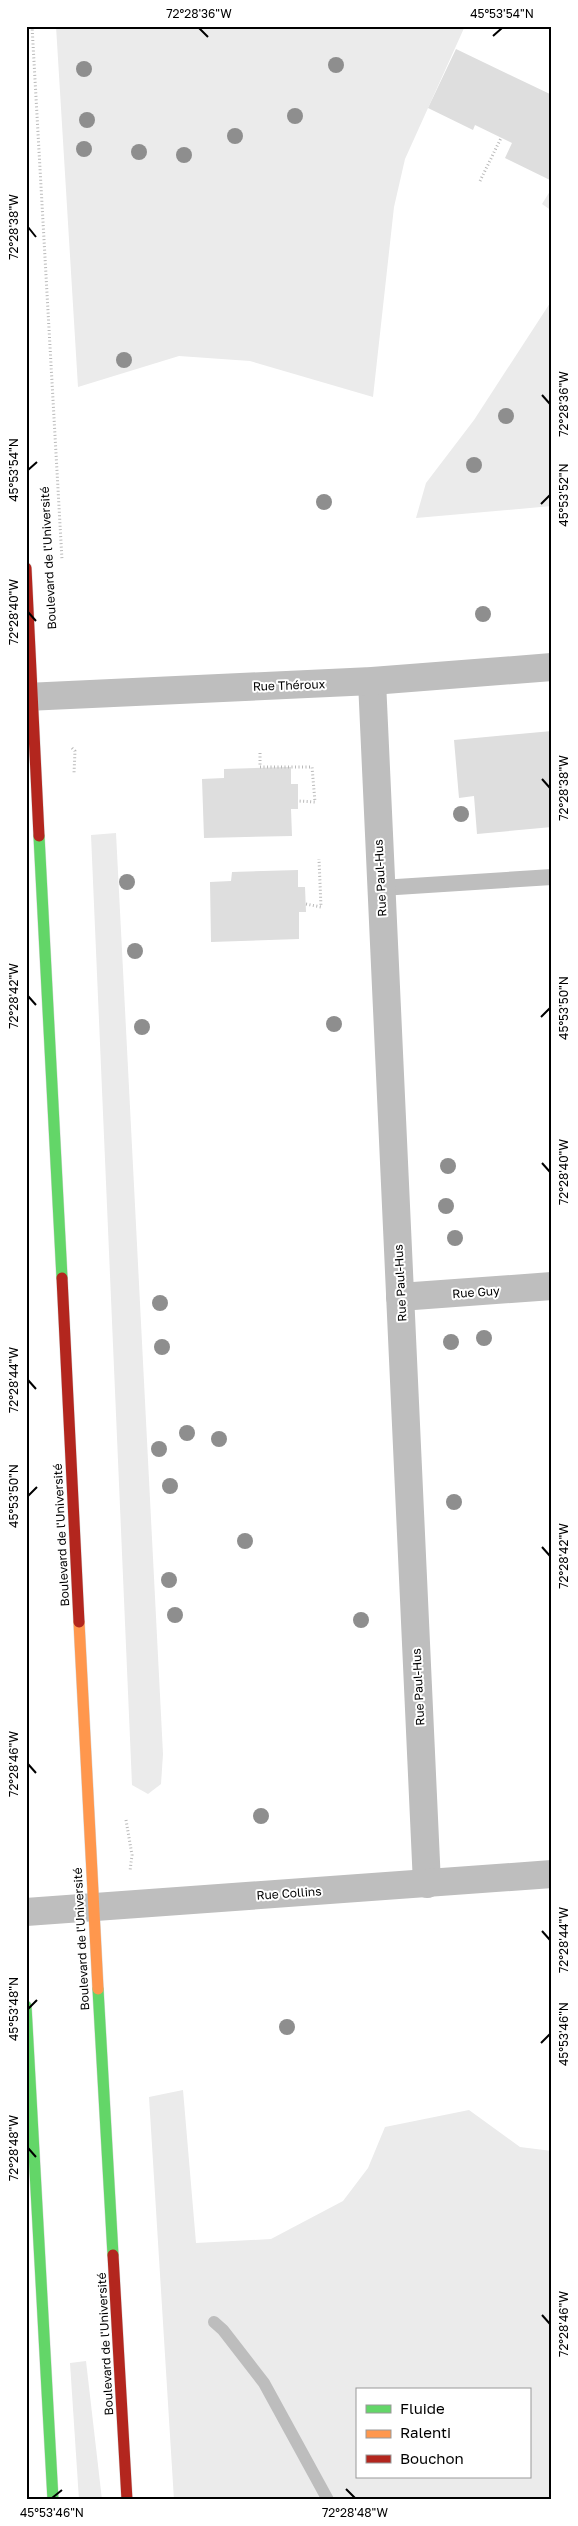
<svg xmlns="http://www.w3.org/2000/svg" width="578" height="2526" font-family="'Golos Text',sans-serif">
<rect width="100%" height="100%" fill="#fff"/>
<g fill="#ebebeb" fill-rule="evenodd">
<polygon points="56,26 465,26 405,159 394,207 373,397 250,361 179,356 78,387"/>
<polygon points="552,188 552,211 542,204"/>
<polygon points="552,300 552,506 416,518 426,483 474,420"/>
<polygon points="116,833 163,1754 161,1784 148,1794 132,1785 91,835"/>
<path d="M183,2090L196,2243L271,2239L343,2201L368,2168L385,2127L469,2110L520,2147L552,2151V2500H174L149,2097ZM357,2390H529V2477H357Z"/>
<polygon points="86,2361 102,2500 79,2500 70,2363"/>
</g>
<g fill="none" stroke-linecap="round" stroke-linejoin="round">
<polyline stroke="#bdbdbd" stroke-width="12" points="214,2322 223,2330 264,2383 328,2500"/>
</g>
<g fill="#dedede">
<polygon points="456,49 552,95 552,181 505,158 512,143 475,125 473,130 428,108"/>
<polygon points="552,731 552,827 477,834 474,796 459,798 454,740"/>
<polygon points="291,767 291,784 298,784 298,809 291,809 292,836 204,838 202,779 224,778 224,769"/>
<polygon points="298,870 298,887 305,887 306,912 299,912 299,939 211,942 210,882 231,881 232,872"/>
</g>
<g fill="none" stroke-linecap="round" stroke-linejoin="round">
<defs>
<g id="fast">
<polyline points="39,836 62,1278"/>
<polyline points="98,1989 113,2255"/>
<polyline points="26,2006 53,2500"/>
</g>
<polyline id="slow" points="79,1622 98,1989"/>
<g id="jam">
<polyline points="26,568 39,836"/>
<polyline points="62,1278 79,1622"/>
<polyline points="113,2255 127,2500"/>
</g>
</defs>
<use href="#fast" stroke="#dbdbdb" stroke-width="12"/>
<use href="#slow" stroke="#dbdbdb" stroke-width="12"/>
<use href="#jam" stroke="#dbdbdb" stroke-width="12"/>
<g stroke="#b9b9b9" stroke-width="3" stroke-dasharray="1 2.5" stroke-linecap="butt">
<polyline points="32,26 62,560"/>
<polyline points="480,181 501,138"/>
<polyline points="72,748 75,751 74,773"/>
<polyline points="260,753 260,767 312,767 315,802 298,801"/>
<polyline points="306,904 321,907 319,859"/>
<polyline points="126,1820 132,1855 130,1871"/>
</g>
<polyline stroke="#bebebe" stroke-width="16" points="381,888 552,877"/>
<g stroke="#bebebe" stroke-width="28">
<polyline points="372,681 427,1884"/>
<polyline points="26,697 372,681 552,667"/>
<polyline points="400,1297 552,1286"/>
<polyline points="26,1912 552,1874"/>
</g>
<use href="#fast" stroke="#63d668" stroke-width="11"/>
<use href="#slow" stroke="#ff974d" stroke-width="11"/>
<use href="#jam" stroke="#b3261e" stroke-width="11"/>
</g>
<g fill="#8e8e8e">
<circle cx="336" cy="65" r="8"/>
<circle cx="84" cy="69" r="8"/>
<circle cx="295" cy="116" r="8"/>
<circle cx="87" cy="120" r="8"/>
<circle cx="235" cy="136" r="8"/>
<circle cx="84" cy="149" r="8"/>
<circle cx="139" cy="152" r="8"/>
<circle cx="184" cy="155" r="8"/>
<circle cx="124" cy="360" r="8"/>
<circle cx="506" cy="416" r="8"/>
<circle cx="474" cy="465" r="8"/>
<circle cx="324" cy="502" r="8"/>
<circle cx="483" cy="614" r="8"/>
<circle cx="461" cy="814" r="8"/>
<circle cx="127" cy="882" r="8"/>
<circle cx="135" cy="951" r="8"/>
<circle cx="334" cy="1024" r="8"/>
<circle cx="142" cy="1027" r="8"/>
<circle cx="448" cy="1166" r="8"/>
<circle cx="446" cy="1206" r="8"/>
<circle cx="455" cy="1238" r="8"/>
<circle cx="160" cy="1303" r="8"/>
<circle cx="484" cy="1338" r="8"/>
<circle cx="451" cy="1342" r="8"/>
<circle cx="162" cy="1347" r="8"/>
<circle cx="187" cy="1433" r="8"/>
<circle cx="219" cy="1439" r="8"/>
<circle cx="159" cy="1449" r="8"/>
<circle cx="170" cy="1486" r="8"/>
<circle cx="454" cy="1502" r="8"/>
<circle cx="245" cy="1541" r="8"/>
<circle cx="169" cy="1580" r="8"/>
<circle cx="175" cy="1615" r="8"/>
<circle cx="361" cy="1620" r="8"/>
<circle cx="261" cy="1816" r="8"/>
<circle cx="287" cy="2027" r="8"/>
</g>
<path fill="none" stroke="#000" stroke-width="2" d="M199,28L208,37M493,36L502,28M28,227L36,237M542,395L550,404M28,470L37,462M541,504L550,495M28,612L36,621M542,779L550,788M28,996L36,1005M541,1017L550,1008M542,1163L550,1172M28,1380L36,1389M28,1496L37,1487M542,1547L550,1556M28,1764L36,1773M542,1931L550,1940M28,2009L37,2000M541,2043L550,2034M28,2148L36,2157M542,2315L550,2324M346,2489L355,2498M52,2498L62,2490"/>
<g text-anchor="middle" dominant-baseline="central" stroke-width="4" stroke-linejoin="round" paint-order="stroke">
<g font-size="12" fill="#000" stroke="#fff">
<text transform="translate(48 558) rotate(-93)">Boulevard de l'Université</text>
<text transform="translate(289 685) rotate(-2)">Rue Théroux</text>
<text transform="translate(380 878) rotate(-93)">Rue Paul-Hus</text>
<text transform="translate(400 1283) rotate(-93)">Rue Paul-Hus</text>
<text transform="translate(476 1292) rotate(-4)">Rue Guy</text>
<text transform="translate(61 1535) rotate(-93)">Boulevard de l'Université</text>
<text transform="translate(418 1687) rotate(-93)">Rue Paul-Hus</text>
<text transform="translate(289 1893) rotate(-4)">Rue Collins</text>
<text transform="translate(81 1939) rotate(-93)">Boulevard de l'Université</text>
<text transform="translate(105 2344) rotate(-93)">Boulevard de l'Université</text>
</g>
</g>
<rect width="578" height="2526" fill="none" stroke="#ffffff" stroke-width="55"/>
<rect x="356" y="2388" width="175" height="90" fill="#ffffff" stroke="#999999"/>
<rect x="366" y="2405" width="25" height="8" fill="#63d668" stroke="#999999"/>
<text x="400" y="2414" font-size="15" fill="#000000">Fluide</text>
<rect x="366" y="2430" width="25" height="8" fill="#ff974d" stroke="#999999"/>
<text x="400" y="2438" font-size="15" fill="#000000">Ralenti</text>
<rect x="366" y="2455" width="25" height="8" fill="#b3261e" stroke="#999999"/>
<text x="400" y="2464" font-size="15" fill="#000000">Bouchon</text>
<rect x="28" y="28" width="522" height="2470" fill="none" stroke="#000" stroke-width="2"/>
<g font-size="12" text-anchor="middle" fill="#000">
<text x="199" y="18">72°28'36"W</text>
<text x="502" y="18">45°53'54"N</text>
<text transform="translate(14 227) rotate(-90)" y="4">72°28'38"W</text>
<text transform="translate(564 404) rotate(-90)" y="4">72°28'36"W</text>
<text transform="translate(14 470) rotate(-90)" y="4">45°53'54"N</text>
<text transform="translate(564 495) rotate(-90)" y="4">45°53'52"N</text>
<text transform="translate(14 612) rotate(-90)" y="4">72°28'40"W</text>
<text transform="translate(564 788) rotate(-90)" y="4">72°28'38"W</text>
<text transform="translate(14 996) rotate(-90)" y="4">72°28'42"W</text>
<text transform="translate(564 1008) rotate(-90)" y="4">45°53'50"N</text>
<text transform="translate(564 1172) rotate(-90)" y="4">72°28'40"W</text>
<text transform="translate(14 1380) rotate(-90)" y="4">72°28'44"W</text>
<text transform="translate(14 1496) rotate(-90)" y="4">45°53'50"N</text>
<text transform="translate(564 1556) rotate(-90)" y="4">72°28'42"W</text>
<text transform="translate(14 1764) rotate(-90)" y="4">72°28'46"W</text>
<text transform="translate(564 1940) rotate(-90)" y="4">72°28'44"W</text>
<text transform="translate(14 2009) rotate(-90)" y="4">45°53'48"N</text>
<text transform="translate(564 2034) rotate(-90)" y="4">45°53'46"N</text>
<text transform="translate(14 2148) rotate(-90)" y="4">72°28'48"W</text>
<text transform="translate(564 2324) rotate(-90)" y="4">72°28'46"W</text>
<text x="52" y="2517">45°53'46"N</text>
<text x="355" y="2517">72°28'48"W</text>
</g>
</svg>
